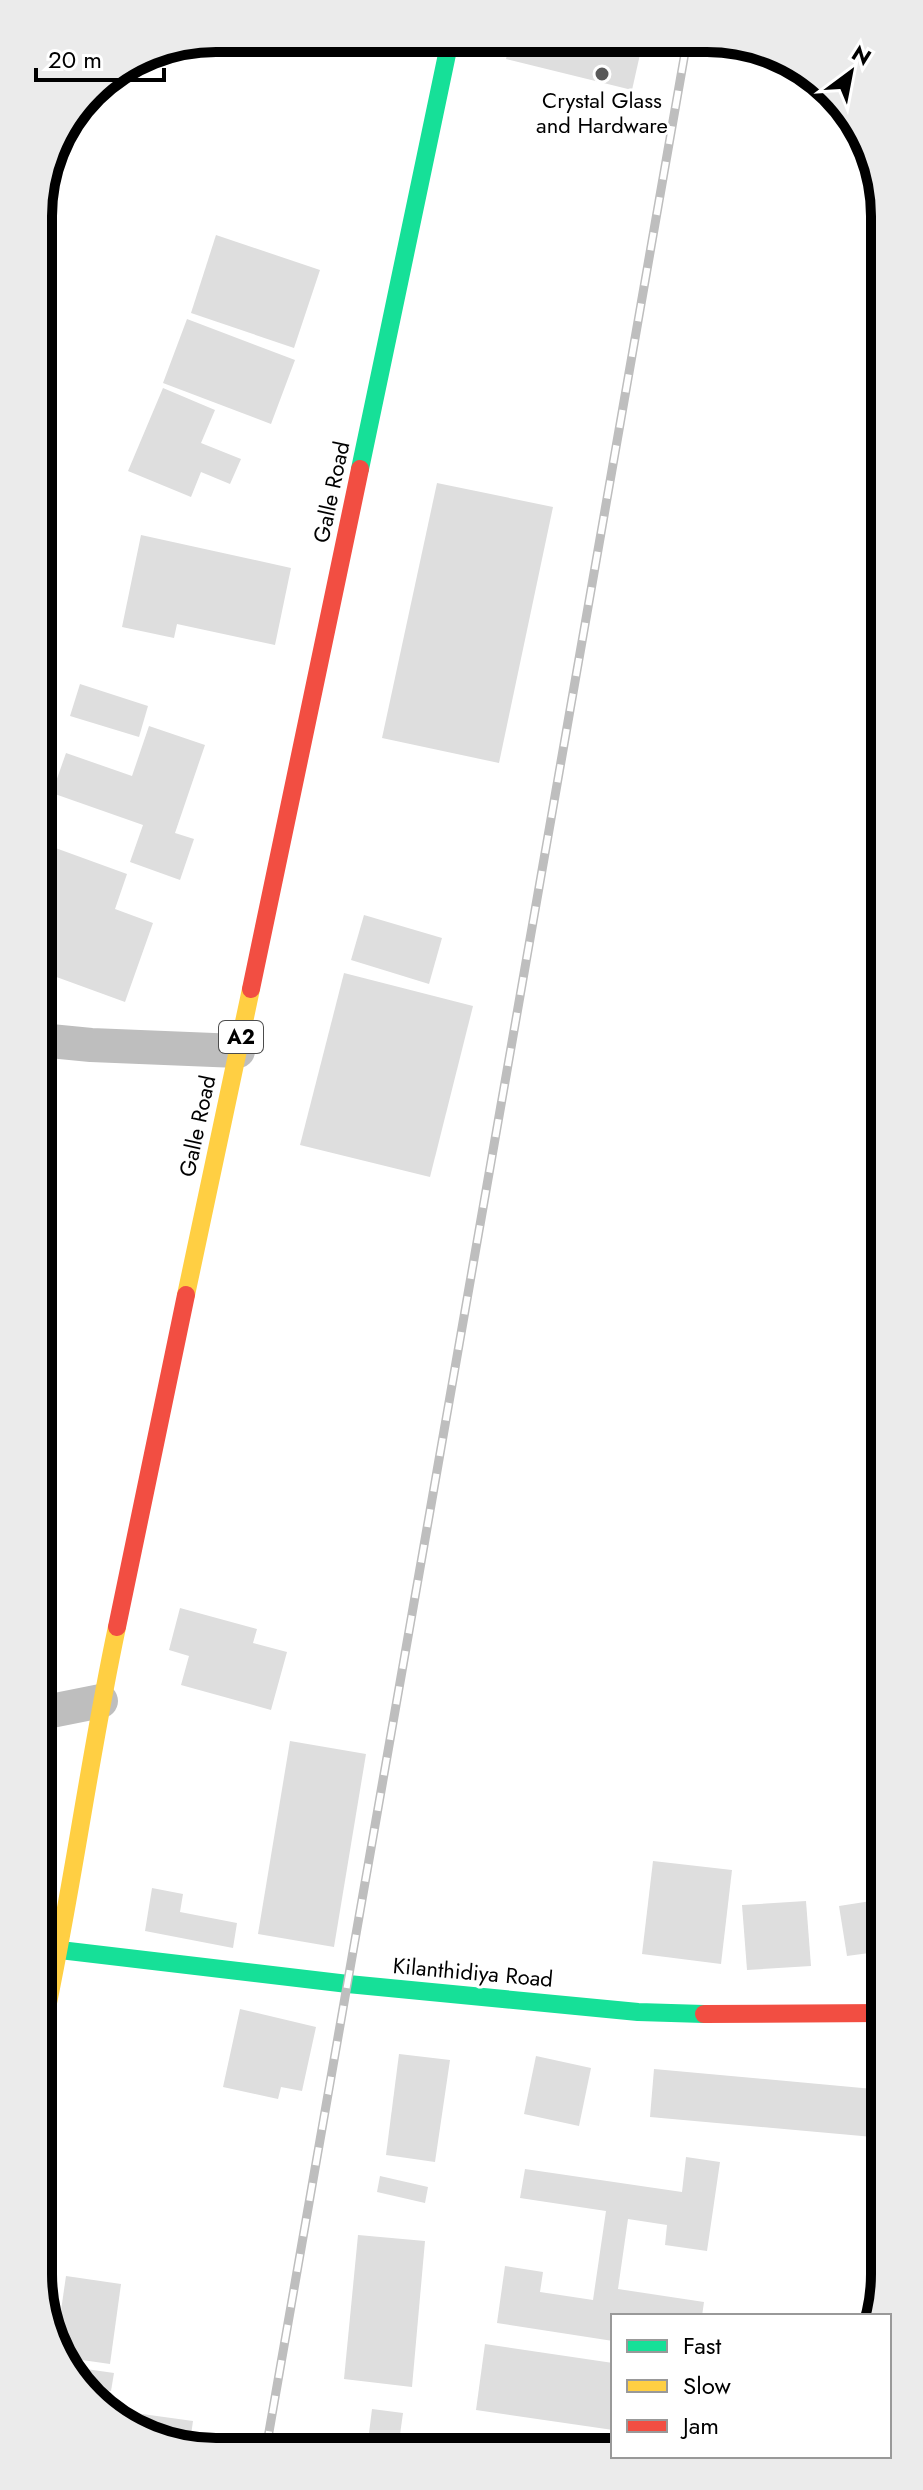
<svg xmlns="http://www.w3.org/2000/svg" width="923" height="2490" font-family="Jost,sans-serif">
<rect width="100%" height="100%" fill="#fff"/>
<g fill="#dedede">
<polygon points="511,40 643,41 632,90 506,59"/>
<polygon points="216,235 320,270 294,348 191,313"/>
<polygon points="187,319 295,360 271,424 163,383"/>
<polygon points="163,388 215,410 201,443 241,459 230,484 201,472 191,497 128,471"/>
<polygon points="437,483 553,507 499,763 382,738"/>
<polygon points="141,535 291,568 275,645 177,624 174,638 122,627"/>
<polygon points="80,684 148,706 139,737 70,716"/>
<polygon points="149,726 205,745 175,833 194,839 180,880 130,862 143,825 52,793 66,753 132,776"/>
<polygon points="39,842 127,874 115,909 153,923 125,1002 40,971"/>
<polygon points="364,915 442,938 429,984 351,960"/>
<polygon points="344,973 473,1006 430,1177 300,1145"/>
<polygon points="180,1608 257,1629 253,1643 287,1652 271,1710 181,1685 189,1656 169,1650"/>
<polygon points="290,1741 366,1754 334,1947 258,1934"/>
<polygon points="884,1799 884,1882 880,1883 869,1801"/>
<polygon points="653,1861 732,1870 721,1964 642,1954"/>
<polygon points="152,1888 183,1894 180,1912 237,1923 233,1948 145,1931"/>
<polygon points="884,1899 884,1951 847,1956 839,1906"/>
<polygon points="806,1901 811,1966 747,1970 742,1905"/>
<polygon points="240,2009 316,2027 302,2091 281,2087 278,2099 223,2087"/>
<polygon points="399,2054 450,2060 435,2162 386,2155"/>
<polygon points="536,2056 591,2068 579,2126 524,2114"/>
<polygon points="654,2069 884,2090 884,2138 650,2117"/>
<polygon points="686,2157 720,2162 707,2251 665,2245 667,2225 628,2219 618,2289 704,2302 702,2316 613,2316 613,2341 497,2323 505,2266 543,2272 540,2292 593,2300 606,2211 520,2198 525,2169 682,2192"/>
<polygon points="380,2176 428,2187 425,2203 377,2192"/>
<polygon points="358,2235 425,2241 412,2387 344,2379"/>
<polygon points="66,2276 121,2284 110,2364 68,2358 57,2338"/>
<polygon points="485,2344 613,2363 613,2430 476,2410"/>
<polygon points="72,2367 114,2373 111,2391 83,2387"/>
<polygon points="106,2409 193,2421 189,2449 182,2449"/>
<polygon points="372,2409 403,2413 398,2449 367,2449"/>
</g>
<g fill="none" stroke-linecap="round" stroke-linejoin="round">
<g stroke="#bebebe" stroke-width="34">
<polyline points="40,1040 91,1045 238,1051"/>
<polyline points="41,1713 101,1701"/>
</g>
<g stroke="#16e098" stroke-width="18">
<polyline points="360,469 450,40"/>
<polyline points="60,1950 348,1984 638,2012 704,2014"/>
</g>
<g stroke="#ffcf43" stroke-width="18">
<polyline points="186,1295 251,989"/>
<path d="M41,2036C71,1901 88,1763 117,1627"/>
</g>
<g stroke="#f24e42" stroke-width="18">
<polyline points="251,989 360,469"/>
<polyline points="117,1627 186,1295"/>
<polyline points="704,2014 884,2013"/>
</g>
<defs>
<polyline id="rail" points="266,2449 687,41"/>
</defs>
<use href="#rail" stroke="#bebebe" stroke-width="9"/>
<use href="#rail" stroke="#fff" stroke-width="6" stroke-dasharray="18" stroke-linecap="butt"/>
</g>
<circle fill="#595959" stroke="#fff" stroke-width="3" cx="602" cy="74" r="8"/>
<g text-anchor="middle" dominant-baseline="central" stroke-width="6" stroke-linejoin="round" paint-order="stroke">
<rect fill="#fff" stroke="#4c4c4c" stroke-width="2" x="219" y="1021" width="44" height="32" rx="6"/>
<g font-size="20" font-weight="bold" fill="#000">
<text x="241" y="1037">A2</text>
</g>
<g font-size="22" fill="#000" stroke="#fff">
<text x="602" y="100">Crystal Glass<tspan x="602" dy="25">and Hardware</tspan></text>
</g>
<g font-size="22" fill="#000" stroke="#fff">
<text transform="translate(331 492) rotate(-78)">Galle Road</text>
<text transform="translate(197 1126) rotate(-78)">Galle Road</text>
<text transform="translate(473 1972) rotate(5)">Kilanthidiya Road</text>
</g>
</g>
<path d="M0 0H923V2490H0ZM216 52H707A164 164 0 0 1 871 216V2274A164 164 0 0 1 707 2438H216A164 164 0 0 1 52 2274V216A164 164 0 0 1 216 52Z" fill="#ebebeb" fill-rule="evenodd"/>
<path fill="none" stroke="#000" stroke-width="10" d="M216 52H707A164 164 0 0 1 871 216V2274A164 164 0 0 1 707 2438H216A164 164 0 0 1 52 2274V216A164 164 0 0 1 216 52Z"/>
<rect x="611" y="2314" width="280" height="144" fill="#ffffff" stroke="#999999" stroke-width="2"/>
<rect x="627" y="2340" width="40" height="12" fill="#16e098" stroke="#999999" stroke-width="2"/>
<text x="683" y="2354" font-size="24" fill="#000000">Fast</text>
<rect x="627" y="2380" width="40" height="12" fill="#ffcf43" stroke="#999999" stroke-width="2"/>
<text x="683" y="2394" font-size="24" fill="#000000">Slow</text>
<rect x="627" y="2420" width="40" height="12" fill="#f24e42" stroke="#999999" stroke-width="2"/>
<text x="683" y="2434" font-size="24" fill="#000000">Jam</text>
<g transform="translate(851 72) rotate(32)" stroke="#ffffff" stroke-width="6" paint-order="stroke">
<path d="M0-6L14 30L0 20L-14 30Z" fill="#000000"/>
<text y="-12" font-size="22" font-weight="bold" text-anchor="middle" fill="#000000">N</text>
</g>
<path d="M36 68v12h128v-12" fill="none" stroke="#000000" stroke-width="4"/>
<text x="48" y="68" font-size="24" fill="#000000" stroke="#ffffff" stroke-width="6" paint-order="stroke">20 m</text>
</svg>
